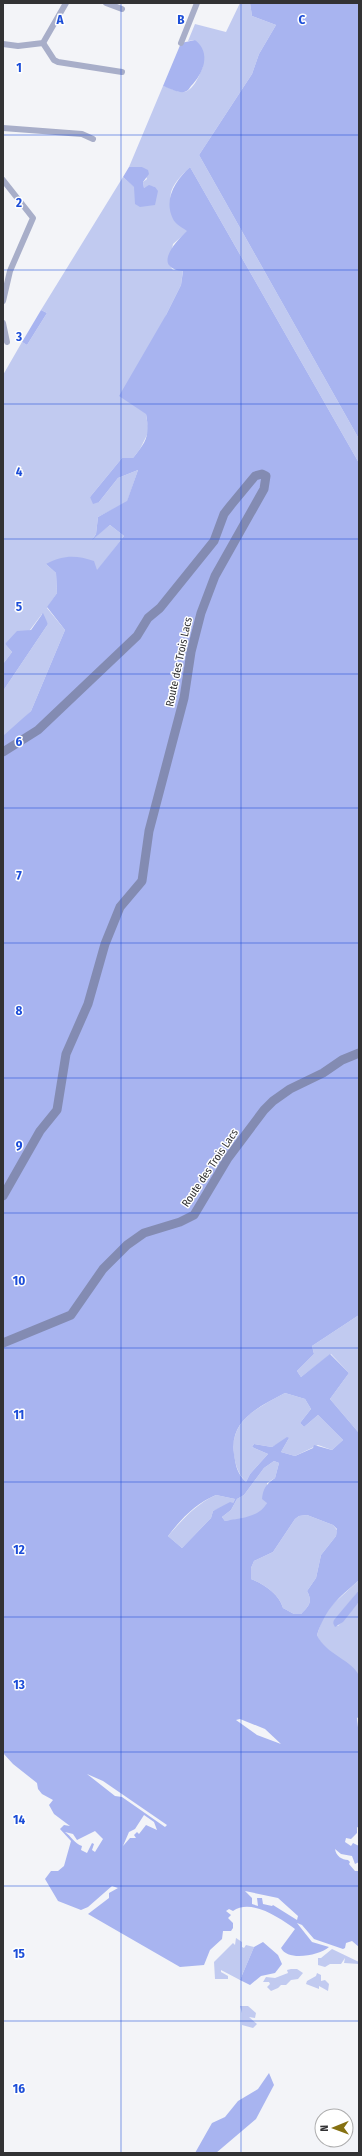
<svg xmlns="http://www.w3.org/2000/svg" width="362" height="2156" font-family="'Fira Sans Condensed',sans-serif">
<rect width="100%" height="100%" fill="#f3f4f8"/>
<g fill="#c1caf0">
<path d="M240,3H250L252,16L276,25L259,54L252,74L199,155L359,439V463L190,167C160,195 169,202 188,231L173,244L169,265L173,270H183L181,285L166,315L146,415L149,431L140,449L133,458H122L90,497L99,502L118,478L138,470L127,502L98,517L96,534L93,538L110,525L124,536L97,571L46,564L56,573L57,593L47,608L65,630L31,711L6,736H3V691L48,624L42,614L30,630L5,644L12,652L3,664V375L22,342L27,345L47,313L41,310L123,177L155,205V187L149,186L144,188L143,182L147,179L142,167H129L163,86C169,87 176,92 182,92C193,93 200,74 203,66L195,40L188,41L195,24L226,32Z"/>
<polygon points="359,1315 359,1433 330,1399 349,1373 331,1354 301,1377 297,1371 314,1354 312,1346"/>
<path d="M285,1393L305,1399L311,1409L300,1423L304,1427L318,1415L343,1440L332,1450L318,1445L295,1456L281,1452L289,1438L272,1447L254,1444L252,1447L268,1454L250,1474L246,1482C238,1473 236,1467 234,1455C229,1420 259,1407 285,1393Z"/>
<path d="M274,1461L279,1463L275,1478L267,1483C267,1489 268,1497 267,1503C264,1518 238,1519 225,1521L222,1517L231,1510L237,1499L244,1495L264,1468Z"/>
<path d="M216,1495L235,1499L233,1503L213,1511L211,1518L182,1548L168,1536C182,1520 196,1504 216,1495Z"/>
<path d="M307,1515L333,1525L337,1530L336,1536L321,1555L316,1578L307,1591C313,1602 309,1606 301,1614H294L283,1608C279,1594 265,1585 251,1579V1568L254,1561L273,1552L295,1519L299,1516Z"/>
<path d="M359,1580V1590L333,1623L338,1626L359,1602V1676C346,1658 326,1656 317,1635L323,1617L331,1606Z"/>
<polygon points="236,1938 242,1942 242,1947 244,1948 246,1945 254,1947 240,1980 221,1970 221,1972 228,1976 228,1979 215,1979 214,1962 233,1943 235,1945"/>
<polygon points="332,1949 359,1962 359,1964 344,1963 345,1958 341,1964 330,1964 325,1967 318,1965 318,1958 321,1958"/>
<polygon points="291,1969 297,1969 303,1973 298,1979 291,1980 286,1985 281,1985 278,1988 271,1991 267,1987 270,1984 269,1982 263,1982 266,1977 275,1978 288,1973 287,1970"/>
<polygon points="317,1973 321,1975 321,1981 325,1980 329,1984 328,1991 319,1986 319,1989 306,1984 307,1981 316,1976"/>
<polygon points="240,2006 248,2006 256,2013 255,2018 249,2017 257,2024 253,2028 242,2025 242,2013"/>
</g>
<g fill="#a8b4f0" fill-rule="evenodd">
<polygon points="250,3 359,3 359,439 199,155 252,74 259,54 276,25 252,16"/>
<path d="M195,40C212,53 203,74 191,86C189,89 188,91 184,92C178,93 169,88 163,86L181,43Z"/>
<polygon points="129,167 142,167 148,170 149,174 143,182 144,188 149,185 155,187 158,191 155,205 140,207 135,204 134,187 123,177"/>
<path d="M190,167L359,463V1315L312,1346L314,1354L297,1371L301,1377L330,1354L349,1373L330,1399L359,1433V1580C338,1599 327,1606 317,1635C326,1655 353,1660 359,1676C362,1685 359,1707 359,1717L357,1718L359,1737V1828L357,1827V1833L351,1839L346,1838L345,1842L351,1846L353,1843L359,1846V1862L355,1864L352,1856L341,1854L335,1849C336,1856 342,1860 348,1860L350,1862L349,1864L355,1871H359V1947L352,1941L346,1943L345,1948L343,1949L314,1939L302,1925L297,1923L312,1942L329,1947C320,1955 288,1962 281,1948L295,1929C280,1918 251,1898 233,1911L229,1909L226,1911L231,1915L228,1918L233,1923V1928L231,1931H223L222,1939L210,1950L204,1965L180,1967L88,1914L109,1898V1893L118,1888L112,1886L88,1907L81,1910L58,1901L45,1879L51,1871H58L64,1866L71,1841L60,1829L64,1825L70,1826L54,1814L49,1805L53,1800L42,1794L38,1789L37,1783L13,1764L3,1753V736L31,711L65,630L47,607L57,593L56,573L46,564C63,555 76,555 94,561L97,570L124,536L110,525L92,540L96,534L98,517L127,501L138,470L118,478L99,502L93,504L90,497L122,458H133C147,441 150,435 146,414L119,396L166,315L181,285L183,271C152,268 175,242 187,231C183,228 175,224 173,219C163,199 176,180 190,167ZM285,1393L305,1399L311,1409L300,1423L304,1427L318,1415L343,1440L332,1450L314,1445L313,1448L295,1456L281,1452L289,1438L287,1437L272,1447L254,1444L252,1447L268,1454L250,1474L246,1482C237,1473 236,1467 234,1454C229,1420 259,1407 285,1393ZM274,1461L279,1463L275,1478C266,1484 263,1489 262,1499L267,1503C259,1518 240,1518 225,1521L222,1517L231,1510L237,1499L244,1495L264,1468ZM216,1495L235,1499L233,1503L230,1502L213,1511L211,1518L182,1548L168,1536C181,1519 196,1503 216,1495ZM307,1515L333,1525L337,1529L336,1536L321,1555L316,1578L307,1591C313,1602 309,1606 301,1614H294L283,1608C279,1594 265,1585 251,1579V1568L254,1561L273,1552L295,1519L299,1516ZM240,1719L265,1729L281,1744L257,1735L236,1720ZM87,1774L103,1781L167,1825L165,1827L122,1797L115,1796ZM144,1815L154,1822L157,1830L146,1825L139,1834L137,1832L134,1835L136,1838H130L123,1846L129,1832L135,1829ZM95,1831L103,1839L95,1852L92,1850L94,1844L92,1843L87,1853L81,1850L82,1846C75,1844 71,1836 65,1832L73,1834L77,1840ZM245,1891L278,1898L298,1916L297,1920L273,1905L272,1906L263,1904L262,1898H257L258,1906L252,1904V1898Z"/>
<polygon points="41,310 47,313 27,345 22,342"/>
<polygon points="43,613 48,624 3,691 3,664 12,652 5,644 17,631 31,630"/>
<polygon points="359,1590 359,1602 343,1622 335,1627 333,1623 334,1620"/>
<polygon points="263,1942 278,1955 282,1964 275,1973 261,1976 250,1985 240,1980 254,1947"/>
<polygon points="269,2073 274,2085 256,2119 216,2153 195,2153 212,2123 225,2117 238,2101 258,2089"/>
</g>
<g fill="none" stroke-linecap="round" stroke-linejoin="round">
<g stroke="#a8aec9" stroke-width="6">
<polyline points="106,3 122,9"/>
<polyline points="43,43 54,60 58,62 122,72"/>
<polyline points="181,43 197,3"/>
<polyline points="3,44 18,46 43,43 66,3"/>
<polyline points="3,128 82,134 93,139"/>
<polyline points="3,180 33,218 10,271 3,301"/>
<polyline points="3,323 7,342"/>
</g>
<g stroke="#838bb2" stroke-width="9">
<polyline points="3,752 38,730 137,636 148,618 160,608 214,541 224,514 231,505 255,476 262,474 266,476 264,489 215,576 201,613 191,652 184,698 149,831 142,881 120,907 105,944 88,1004 66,1054 57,1110 40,1131 3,1196"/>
<polyline points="3,1343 71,1315 103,1269 127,1245 144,1233 180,1222 194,1215 228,1158 264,1110 273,1101 290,1089 323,1073 342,1060 359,1053"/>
</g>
</g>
<path fill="none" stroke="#1d4ed8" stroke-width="1" stroke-opacity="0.55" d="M121,3V2153M241,3V2153M3,135H359M3,270H359M3,404H359M3,539H359M3,674H359M3,808H359M3,943H359M3,1078H359M3,1213H359M3,1348H359M3,1482H359M3,1617H359M3,1752H359M3,1886H359M3,2021H359"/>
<g text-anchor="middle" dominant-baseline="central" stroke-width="3" stroke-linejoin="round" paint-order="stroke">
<g font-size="11" fill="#323234" stroke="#fff">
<text transform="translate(179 662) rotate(-78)">Route des Trois Lacs</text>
<text transform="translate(210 1168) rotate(-56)">Route des Trois Lacs</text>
</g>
</g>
<g font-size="13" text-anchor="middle" font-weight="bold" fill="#1d4ed8" stroke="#fff" stroke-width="3" stroke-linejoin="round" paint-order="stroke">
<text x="60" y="24">A</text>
<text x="181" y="24">B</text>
<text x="302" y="24">C</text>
<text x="19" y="72">1</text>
<text x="19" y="207">2</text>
<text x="19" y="341">3</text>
<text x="19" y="476">4</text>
<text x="19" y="611">5</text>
<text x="19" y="746">6</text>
<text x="19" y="880">7</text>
<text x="19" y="1015">8</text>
<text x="19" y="1150">9</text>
<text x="19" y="1285">10</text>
<text x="19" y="1419">11</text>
<text x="19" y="1554">12</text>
<text x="19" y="1689">13</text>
<text x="19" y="1824">14</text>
<text x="19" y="1958">15</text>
<text x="19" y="2093">16</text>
</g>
<rect width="362" height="2156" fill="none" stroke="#323234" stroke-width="8"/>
<g transform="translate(334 2128) rotate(269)"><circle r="19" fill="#ffffff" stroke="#adadae"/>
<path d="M0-3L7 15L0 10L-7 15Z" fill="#867112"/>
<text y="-6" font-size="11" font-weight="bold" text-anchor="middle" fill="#323234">N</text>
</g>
</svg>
